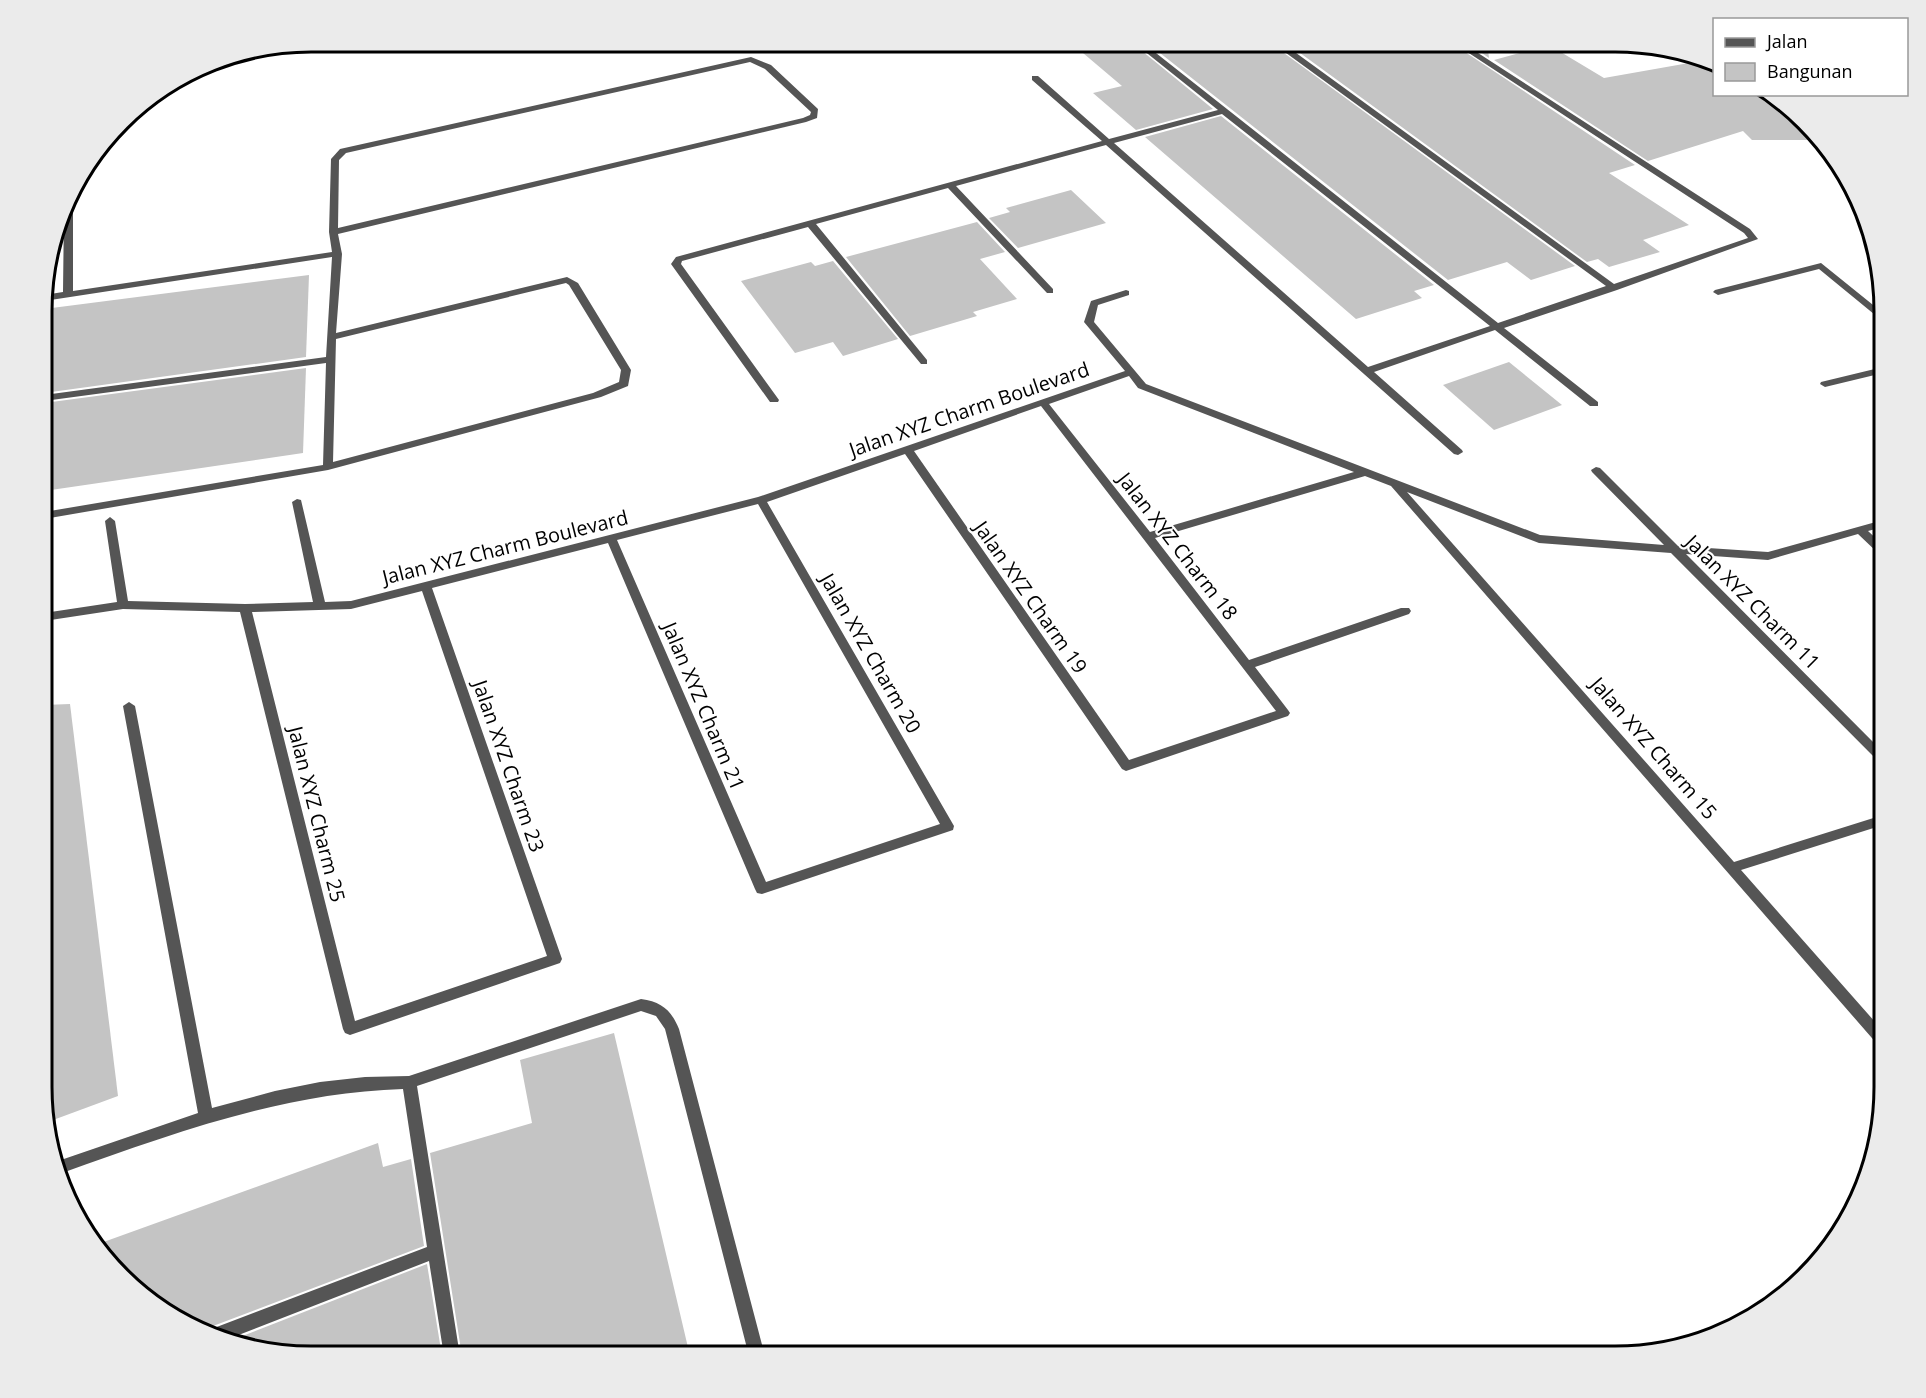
<svg xmlns="http://www.w3.org/2000/svg" width="1926" height="1398" font-family="'Open Sans',sans-serif">
<rect width="100%" height="100%" fill="#fff"/>
<g fill="#c4c4c4">
<polygon points="1070,42 1131,42 1213,109 1136,130 1093,93 1122,86"/>
<polygon points="1146,42 1269,42 1575,266 1531,280 1507,262 1448,280"/>
<polygon points="1285,42 1450,42 1635,165 1609,173 1689,225 1643,240 1660,252 1609,267 1598,259 1587,262"/>
<polygon points="1466,42 1487,42 1489,58"/>
<polygon points="1549,45 1604,78 1706,60 1714,62 1714,94 1773,94 1814,140 1752,140 1743,131 1648,161 1494,60"/>
<polygon points="1221,116 1434,285 1414,291 1422,298 1356,319 1145,137"/>
<polygon points="1071,190 1106,223 1018,248 989,218 1010,212 1006,208"/>
<polygon points="977,222 1005,252 980,259 1017,299 973,312 977,316 910,336 846,257"/>
<polygon points="833,261 898,339 843,356 833,342 795,353 741,281 811,262 815,266"/>
<polygon points="309,275 306,357 44,393 44,309"/>
<polygon points="1509,362 1562,405 1494,430 1443,385"/>
<polygon points="306,368 303,453 44,491 44,403"/>
<polygon points="70,704 118,1096 45,1123 44,705"/>
<polygon points="614,1033 690,1356 462,1356 430,1153 532,1123 520,1060"/>
<polygon points="378,1143 383,1167 411,1159 424,1246 213,1326 205,1332 147,1300 98,1244"/>
<polygon points="427,1264 442,1356 294,1355 227,1342"/>
</g>
<g fill="none" stroke-linecap="round" stroke-linejoin="round">
<g fill="#555" fill-rule="evenodd">
<path d="M1133,42H1142L1498,323L1606,286L1271,42H1281L1614,284L1748,238L1744,233L1452,42H1461L1750,229L1758,239L1617,290L1504,328L1598,402V406H1590L1495,330L1374,372L1462,450L1463,452L1458,455L1454,454L1106,145L956,186L1053,289V293H1047L948,188L816,224L927,360V364H921L808,227L682,261L681,264L779,400L778,402H770L671,264L676,257L1102,141L1032,80V76H1038L1109,139L1218,110ZM1222,114L1490,326L1368,367L1114,143Z"/>
<path d="M751,57L771,65L818,109L817,118L806,122L338,234L342,254L336,333L567,277L578,283L631,370L628,386L601,397L328,470L44,519V512L323,465L326,363L44,401V395L326,357L332,257L44,301V295L63,292L64,210L69,193L73,196V291L332,252L329,232L331,159L340,149ZM750,62L765,69L811,112L810,115L803,118L338,228L339,160L346,153ZM566,283L569,285L621,370L619,382L593,393L333,462L336,339Z"/>
<polygon points="1821,263 1883,313 1883,320 1880,319 1819,269 1718,295 1713,292 1715,290"/>
<path d="M1126,290L1129,291V295L1098,305L1094,322L1146,384L1540,535L1664,545L1592,472L1591,470L1596,467L1600,468L1678,546L1768,552L1883,520V527L1868,531L1883,545V555L1879,554L1858,534L1768,560L1686,554L1883,752V764L1879,762L1671,553L1539,543L1407,492L1734,862L1883,815V825L1741,870L1883,1031V1047L1878,1045L1391,486L1365,476L1155,538L1249,660L1401,608H1409L1411,611L1409,614L1255,667L1288,710L1290,713L1288,716L1126,771L1122,769L905,454L767,502L954,826L953,830L762,894L757,893L755,889L608,543L432,588L562,959L560,963L350,1035L345,1033L343,1029L240,612L123,609L44,621V613L117,602L105,521L110,517L115,521L128,601L245,604L313,602L292,502L297,499L301,500L325,602L351,601L758,497L1125,371L1084,322L1091,301ZM1129,376L1138,388L1354,472L1150,532L1049,404ZM1041,406L1276,711L1129,760L914,451ZM758,504L940,824L766,882L617,540ZM422,591L547,956L355,1021L252,612L351,609Z"/>
<polygon points="1883,367 1883,373 1825,387 1820,384 1821,382"/>
<path d="M129,702L135,706L212,1108L275,1091L320,1082L365,1077L409,1076L641,999C662,1002 671,1010 679,1029L765,1356H749L665,1029L656,1016L641,1011L417,1086L460,1356H444L429,1261L223,1341L207,1333L214,1328L427,1247L403,1089C282,1093 174,1133 62,1173L58,1161L198,1113L123,706Z"/>
</g>
</g>
<g text-anchor="middle" dominant-baseline="central" stroke-width="4.5" stroke-linejoin="round" paint-order="stroke">
<g font-size="20" fill="#000" stroke="#fff">
<text transform="translate(969 409) rotate(-19)">Jalan XYZ Charm Boulevard</text>
<text transform="translate(1178 546) rotate(52)">Jalan XYZ Charm 18</text>
<text transform="translate(505 547) rotate(-14)">Jalan XYZ Charm Boulevard</text>
<text transform="translate(1031 597) rotate(55)">Jalan XYZ Charm 19</text>
<text transform="translate(1753 602) rotate(45)">Jalan XYZ Charm 11</text>
<text transform="translate(871 653) rotate(60)">Jalan XYZ Charm 20</text>
<text transform="translate(704 706) rotate(67)">Jalan XYZ Charm 21</text>
<text transform="translate(1654 748) rotate(49)">Jalan XYZ Charm 15</text>
<text transform="translate(509 766) rotate(71)">Jalan XYZ Charm 23</text>
<text transform="translate(317 814) rotate(76)">Jalan XYZ Charm 25</text>
</g>
</g>
<path d="M0 0H1926V1398H0ZM311 52H1615A259 259 0 0 1 1874 311V1087A259 259 0 0 1 1615 1346H311A259 259 0 0 1 52 1087V311A259 259 0 0 1 311 52Z" fill="#ebebeb" fill-rule="evenodd"/>
<path fill="none" stroke="#000" stroke-width="3" d="M311 52H1615A259 259 0 0 1 1874 311V1087A259 259 0 0 1 1615 1346H311A259 259 0 0 1 52 1087V311A259 259 0 0 1 311 52Z"/>
<rect x="1713" y="18" width="195" height="78" fill="#ffffff" stroke="#999999" stroke-width="1.5"/>
<rect x="1725" y="38" width="30" height="9" fill="#555555" stroke="#999999" stroke-width="1.5"/>
<text x="1767" y="48" font-size="18" fill="#000000">Jalan</text>
<rect x="1725" y="63" width="30" height="18" fill="#c4c4c4" stroke="#999999" stroke-width="1.5"/>
<text x="1767" y="78" font-size="18" fill="#000000">Bangunan</text>
</svg>
